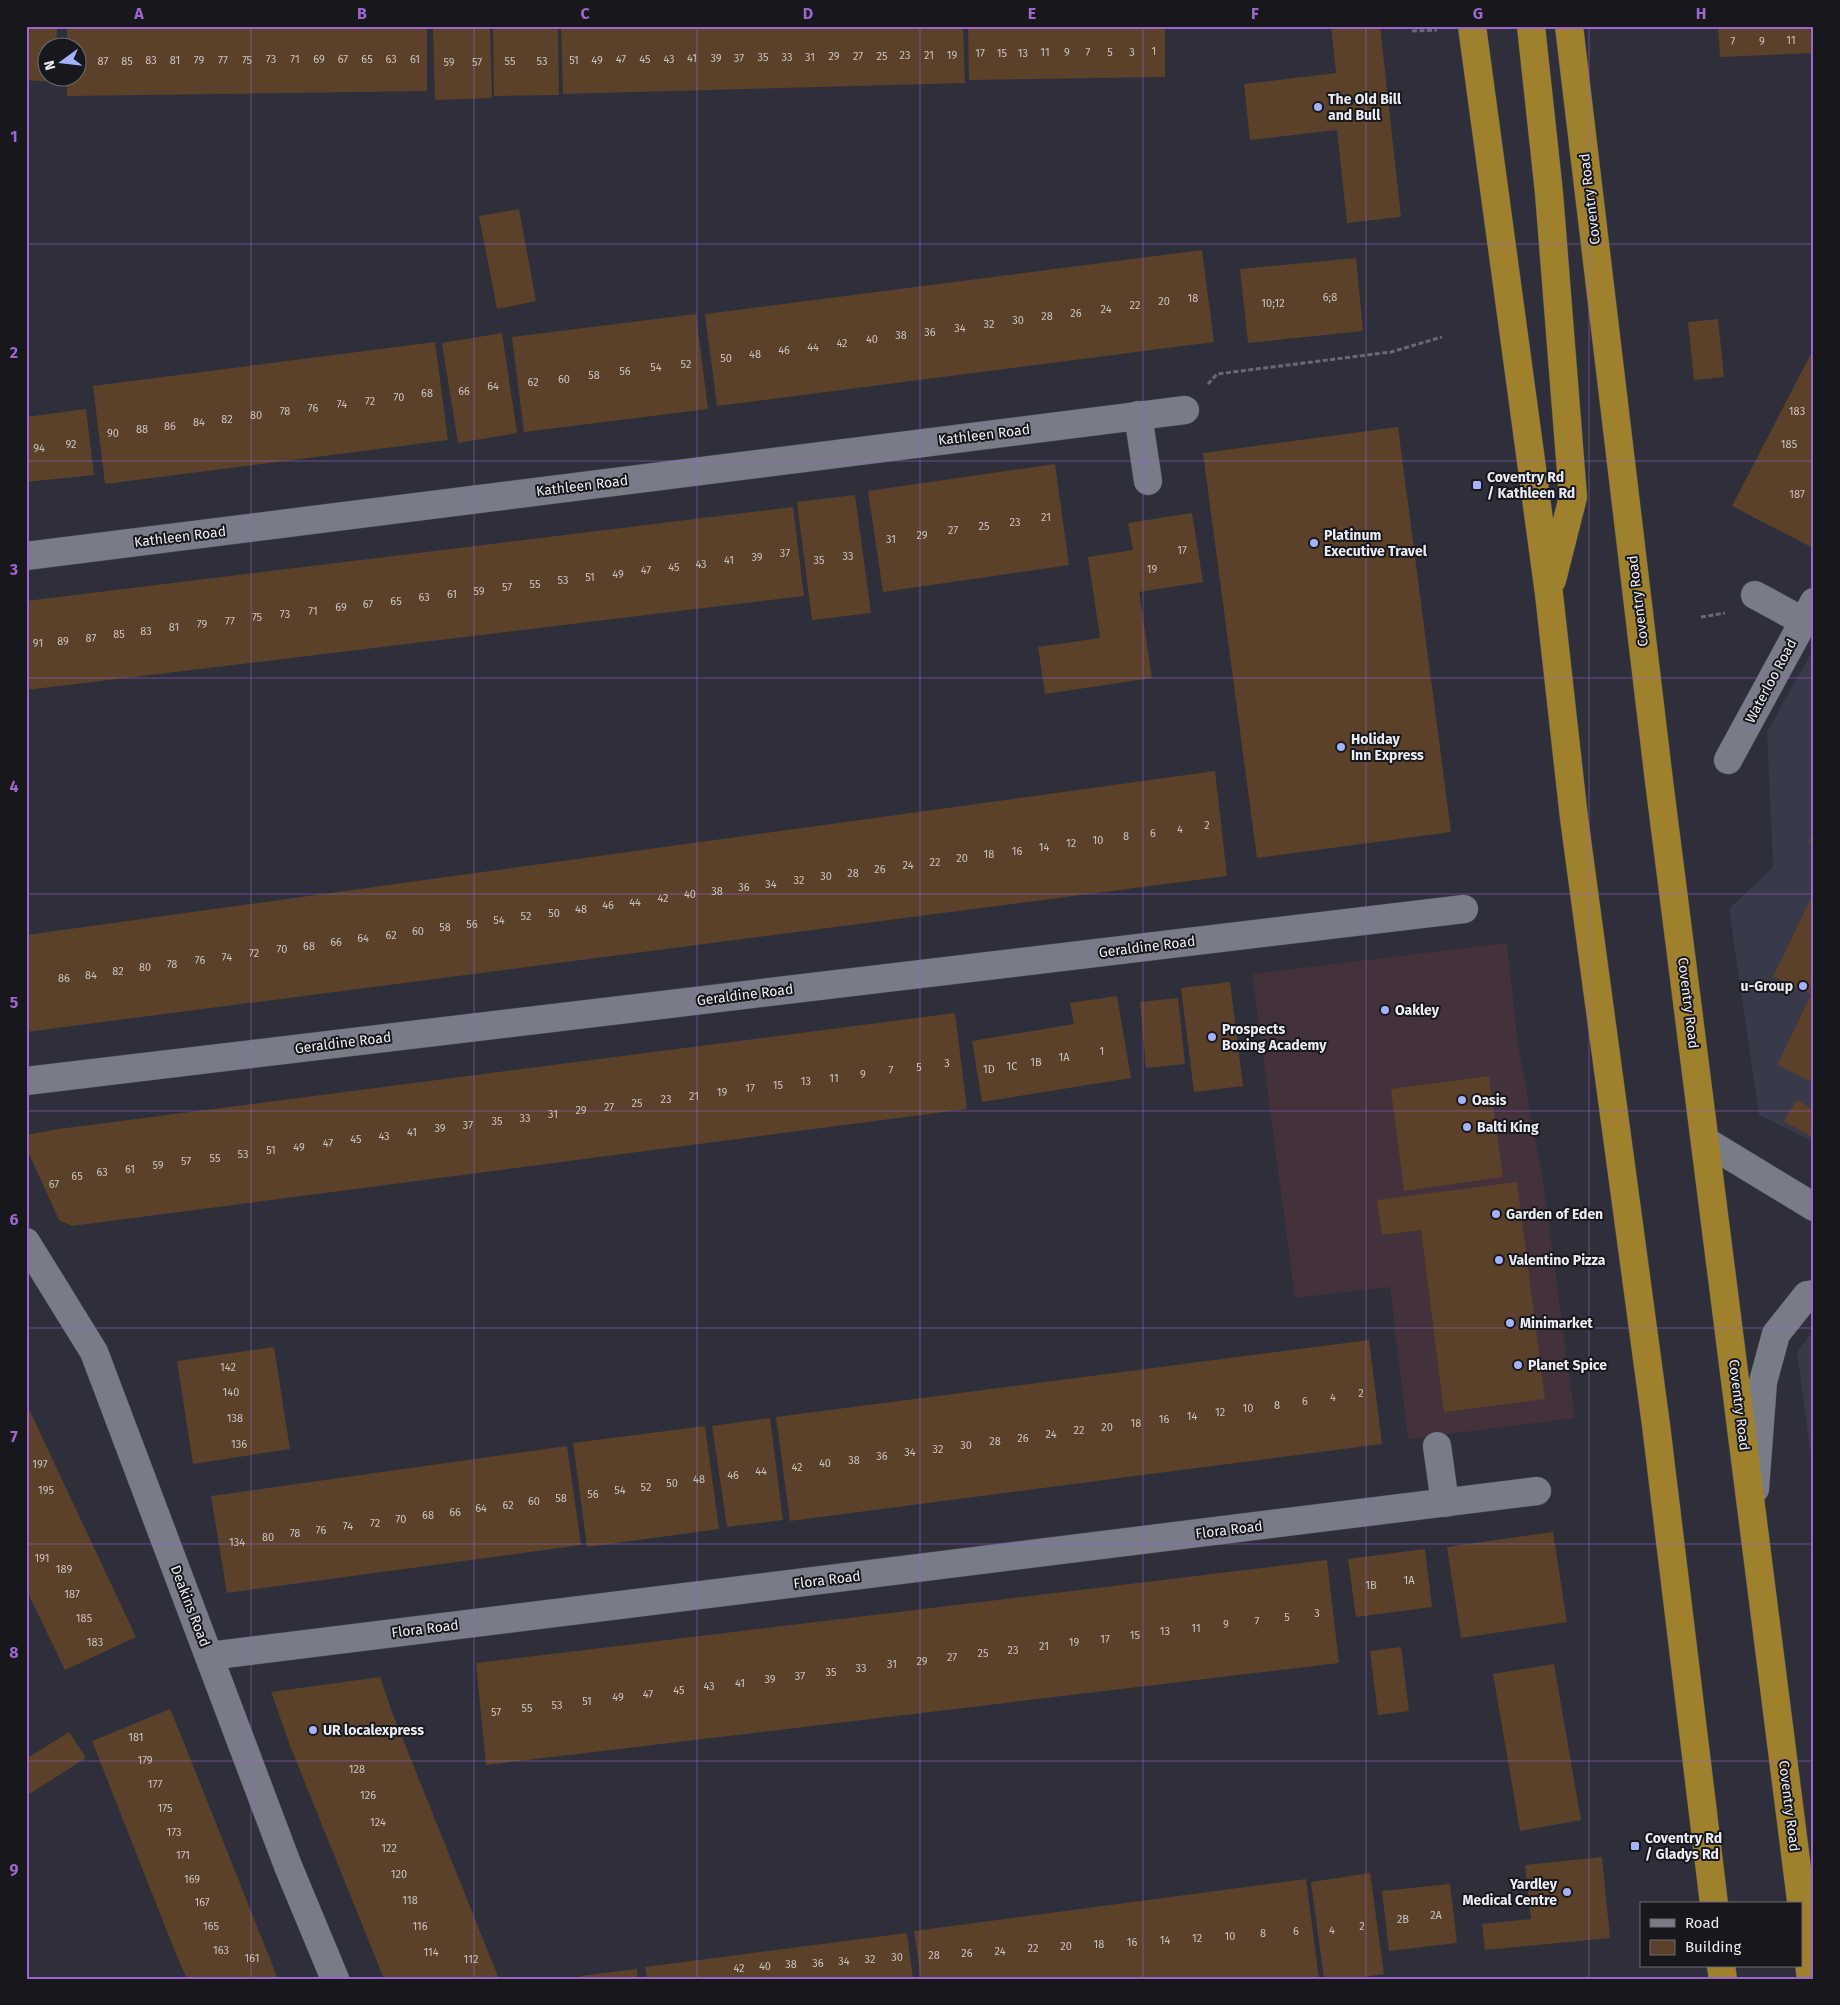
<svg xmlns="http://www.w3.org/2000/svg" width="1840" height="2005" font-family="'Fira Sans',sans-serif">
<rect width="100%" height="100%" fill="#2e2f3a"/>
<polygon fill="#43313b" points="1507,943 1518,1045 1543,1181 1575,1418 1408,1439 1390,1287 1295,1298 1252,974"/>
<g fill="#383949">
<polygon points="1814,648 1814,1142 1759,1115 1729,909 1773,867 1767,732"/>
<polygon points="1814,1329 1814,1480 1797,1352"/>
</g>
<g fill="#5b4129">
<polygon points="67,26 427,26 427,91 67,96 67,78 78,78 78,48 67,48"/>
<polygon points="433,26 490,26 492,98 435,100"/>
<polygon points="493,26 558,26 559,95 494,96"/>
<polygon points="561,26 963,26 965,83 563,94"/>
<polygon points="968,26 1165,26 1165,77 969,80"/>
<polygon points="1331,26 1380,26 1401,217 1347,223 1337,130 1250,140 1244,84 1336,73"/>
<polygon points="1718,26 1814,26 1814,53 1720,57"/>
<polygon points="26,27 57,29 56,48 48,48 48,78 54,78 53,82 26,80"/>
<polygon points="519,209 536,301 497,309 479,216"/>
<polygon points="1202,250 1214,342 717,406 705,314"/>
<polygon points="1356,258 1363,331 1248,343 1240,269"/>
<polygon points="696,314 708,409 524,432 512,337"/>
<polygon points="1718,319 1724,377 1694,380 1688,322"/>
<polygon points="502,333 517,433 458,443 442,343"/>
<polygon points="435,342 448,440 105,484 93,386"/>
<polygon points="1814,348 1814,547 1813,548 1732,506"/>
<polygon points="86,409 94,475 26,482 26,417"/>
<polygon points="1398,427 1451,832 1257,858 1203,453"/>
<polygon points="1055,464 1069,565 883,592 868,491"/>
<polygon points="855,495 871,613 812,620 797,502"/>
<polygon points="793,507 804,596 26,690 26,601"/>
<polygon points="1192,513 1203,582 1139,592 1152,678 1045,694 1038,647 1100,638 1088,557 1133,550 1128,523"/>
<polygon points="1215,771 1227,876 26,1032 26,935"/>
<polygon points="1814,830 1814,845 1808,842"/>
<polygon points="1814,892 1814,1083 1777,1065 1811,995 1773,977"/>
<polygon points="1230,982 1243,1086 1194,1092 1181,988"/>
<polygon points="1117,996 1131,1078 982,1102 972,1041 1074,1024 1070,1003"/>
<polygon points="1178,998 1185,1064 1146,1068 1140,1002"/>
<polygon points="955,1013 967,1109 72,1226 59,1220 26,1147 26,1135 59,1129"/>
<polygon points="1489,1076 1503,1177 1404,1191 1391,1089"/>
<polygon points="1797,1100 1814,1110 1814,1138 1784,1121"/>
<polygon points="1517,1182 1545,1399 1444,1412 1421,1230 1382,1235 1377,1200"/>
<polygon points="1369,1340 1382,1444 790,1521 776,1417"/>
<polygon points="274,1347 290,1449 193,1464 177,1361"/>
<polygon points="26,1403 136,1637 65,1670 26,1589"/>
<polygon points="770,1418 783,1520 727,1527 712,1426"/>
<polygon points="705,1426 719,1529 587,1547 573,1443"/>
<polygon points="567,1446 581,1545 227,1593 211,1496"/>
<polygon points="1553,1532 1567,1622 1461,1638 1447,1547"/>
<polygon points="1425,1549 1432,1607 1356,1617 1348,1559"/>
<polygon points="1327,1560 1339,1663 486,1765 476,1663"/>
<polygon points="1401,1647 1409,1711 1378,1715 1370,1651"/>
<polygon points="1554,1664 1581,1820 1520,1831 1493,1674"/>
<polygon points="380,1677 392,1712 499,1979 384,1979 291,1748 271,1692"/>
<polygon points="170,1709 180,1733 278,1979 187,1979 176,1954 92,1741"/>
<polygon points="69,1732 86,1758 26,1796 26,1759"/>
<polygon points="1602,1857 1610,1938 1485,1950 1482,1924 1531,1919 1525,1865"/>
<polygon points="1370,1873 1384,1974 1350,1979 1324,1979 1311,1882"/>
<polygon points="1306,1879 1319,1979 921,1979 914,1931"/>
<polygon points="1450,1884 1457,1943 1389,1951 1382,1891"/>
<polygon points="907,1933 913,1979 647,1979 645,1967"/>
<polygon points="637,1969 638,1979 580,1979 580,1976"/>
</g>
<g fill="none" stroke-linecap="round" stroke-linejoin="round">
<defs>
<g id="street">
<polyline points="1138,415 1148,481"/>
<polyline points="26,556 1185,410"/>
<polyline points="1755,595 1803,621"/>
<polyline points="1728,760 1814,602"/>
<polyline points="26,1081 1464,909"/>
<polyline points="1707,1142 1814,1207"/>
<polyline points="1437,1446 1445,1503"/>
<polyline points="1755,1489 1763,1382 1776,1334 1807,1295 1814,1294"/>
<polyline points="209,1656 1537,1491"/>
</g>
<polyline id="secondary" points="26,1242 94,1352 288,1866 335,1979"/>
<g id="highway">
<polyline points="1472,26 1549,594 1574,818 1656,1425 1714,1904"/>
<polyline points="1531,26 1549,193 1573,497 1552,580"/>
<polyline points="1569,26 1659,781 1811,1979"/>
<polyline points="1721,1966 1723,1979"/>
</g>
</defs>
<use href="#street" stroke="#494a53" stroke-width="29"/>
<use href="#secondary" stroke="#494a53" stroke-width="29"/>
<use href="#highway" stroke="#494a53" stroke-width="29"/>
<g stroke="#686973" stroke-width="3" stroke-dasharray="5 2.5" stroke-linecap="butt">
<polyline points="1412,31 1437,30"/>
<polyline points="1208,384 1217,374 1391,352 1442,337"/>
<polyline points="1701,617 1725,613"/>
</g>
<use href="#street" stroke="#7a7b88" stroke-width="28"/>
<use href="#secondary" stroke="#7a7b88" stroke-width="28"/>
<use href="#highway" stroke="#9f802d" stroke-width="28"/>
</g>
<path fill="none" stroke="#9d66cf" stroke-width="1" stroke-opacity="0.55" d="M251,26V1979M474,26V1979M697,26V1979M920,26V1979M1143,26V1979M1366,26V1979M1589,26V1979M26,244H1814M26,461H1814M26,678H1814M26,894H1814M26,1111H1814M26,1328H1814M26,1544H1814M26,1761H1814"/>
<g fill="#a4b1fc" stroke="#17171c" stroke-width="2">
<circle cx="1318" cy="107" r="5"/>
<rect x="1472" y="480" width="10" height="10" rx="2.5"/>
<circle cx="1314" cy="543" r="5"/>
<circle cx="1341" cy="747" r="5"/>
<circle cx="1803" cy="986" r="5"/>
<circle cx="1385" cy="1010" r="5"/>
<circle cx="1212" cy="1037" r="5"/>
<circle cx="1462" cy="1100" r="5"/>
<circle cx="1467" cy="1127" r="5"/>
<circle cx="1496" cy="1214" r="5"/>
<circle cx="1499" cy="1260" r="5"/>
<circle cx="1510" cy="1323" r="5"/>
<circle cx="1518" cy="1365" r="5"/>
<circle cx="313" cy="1730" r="5"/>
<rect x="1630" y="1841" width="10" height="10" rx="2.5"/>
<circle cx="1567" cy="1892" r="5"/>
</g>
<g text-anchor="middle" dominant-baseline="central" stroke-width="4" stroke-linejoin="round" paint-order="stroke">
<g font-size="11" fill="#c7c1c0">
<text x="1791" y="40">11</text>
<text x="1733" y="41">7</text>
<text x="1762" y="41">9</text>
<text x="1154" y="51">1</text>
<text x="1045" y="52">11</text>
<text x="1067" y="52">9</text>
<text x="1088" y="52">7</text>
<text x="1110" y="52">5</text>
<text x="1132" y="52">3</text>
<text x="980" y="53">17</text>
<text x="1002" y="53">15</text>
<text x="1023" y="53">13</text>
<text x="905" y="55">23</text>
<text x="929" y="55">21</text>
<text x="952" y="55">19</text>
<text x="834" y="56">29</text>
<text x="858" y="56">27</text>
<text x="882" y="56">25</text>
<text x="763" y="57">35</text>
<text x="787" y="57">33</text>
<text x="810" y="57">31</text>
<text x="692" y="58">41</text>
<text x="716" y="58">39</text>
<text x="739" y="58">37</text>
<text x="271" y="59">73</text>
<text x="295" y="59">71</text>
<text x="319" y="59">69</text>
<text x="343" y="59">67</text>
<text x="367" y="59">65</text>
<text x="391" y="59">63</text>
<text x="415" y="59">61</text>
<text x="621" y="59">47</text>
<text x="645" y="59">45</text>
<text x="669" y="59">43</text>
<text x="151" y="60">83</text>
<text x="175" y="60">81</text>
<text x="199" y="60">79</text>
<text x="223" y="60">77</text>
<text x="247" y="60">75</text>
<text x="574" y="60">51</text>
<text x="597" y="60">49</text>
<text x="103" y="61">87</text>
<text x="127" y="61">85</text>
<text x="510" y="61">55</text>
<text x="542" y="61">53</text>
<text x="449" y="62">59</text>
<text x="477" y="62">57</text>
<text x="1330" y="297">6;8</text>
<text x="1193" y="298">18</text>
<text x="1164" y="301">20</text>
<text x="1273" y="303">10;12</text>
<text x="1135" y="305">22</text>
<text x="1106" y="309">24</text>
<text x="1076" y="313">26</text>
<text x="1047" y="316">28</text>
<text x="1018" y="320">30</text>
<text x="989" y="324">32</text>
<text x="960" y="328">34</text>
<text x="930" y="332">36</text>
<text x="901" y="335">38</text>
<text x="872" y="339">40</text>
<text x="842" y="343">42</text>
<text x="813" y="347">44</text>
<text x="784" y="350">46</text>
<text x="755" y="354">48</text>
<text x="726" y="358">50</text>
<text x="686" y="364">52</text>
<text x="656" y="367">54</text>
<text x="625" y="371">56</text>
<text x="594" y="375">58</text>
<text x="564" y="379">60</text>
<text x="533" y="382">62</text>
<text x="493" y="386">64</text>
<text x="464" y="391">66</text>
<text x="427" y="393">68</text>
<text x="399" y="397">70</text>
<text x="370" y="401">72</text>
<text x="342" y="404">74</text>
<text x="313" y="408">76</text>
<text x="285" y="411">78</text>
<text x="1797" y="411">183</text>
<text x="256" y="415">80</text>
<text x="227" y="419">82</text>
<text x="199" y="422">84</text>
<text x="170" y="426">86</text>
<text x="142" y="429">88</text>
<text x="113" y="433">90</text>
<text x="71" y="444">92</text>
<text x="1789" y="444">185</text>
<text x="39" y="448">94</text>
<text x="1797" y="494">187</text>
<text x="1046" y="517">21</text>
<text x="1015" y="522">23</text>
<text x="984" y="526">25</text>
<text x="953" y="530">27</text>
<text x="922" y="535">29</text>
<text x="891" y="539">31</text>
<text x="1182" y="550">17</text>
<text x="785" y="553">37</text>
<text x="848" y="556">33</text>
<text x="757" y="557">39</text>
<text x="729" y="560">41</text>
<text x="819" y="560">35</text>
<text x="701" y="564">43</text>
<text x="674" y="567">45</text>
<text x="1152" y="569">19</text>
<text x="646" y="570">47</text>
<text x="618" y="574">49</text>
<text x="590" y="577">51</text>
<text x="563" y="580">53</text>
<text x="535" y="584">55</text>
<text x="507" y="587">57</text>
<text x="479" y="591">59</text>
<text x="452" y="594">61</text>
<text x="424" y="597">63</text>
<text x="396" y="601">65</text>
<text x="368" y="604">67</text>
<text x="341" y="607">69</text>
<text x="313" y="611">71</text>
<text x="285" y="614">73</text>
<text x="257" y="617">75</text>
<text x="230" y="621">77</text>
<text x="202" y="624">79</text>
<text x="174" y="627">81</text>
<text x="146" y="631">83</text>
<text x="119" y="634">85</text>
<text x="91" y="638">87</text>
<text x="63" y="641">89</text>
<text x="38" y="643">91</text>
<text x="1207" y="825">2</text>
<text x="1180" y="829">4</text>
<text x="1153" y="833">6</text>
<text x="1126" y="836">8</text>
<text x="1098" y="840">10</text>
<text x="1071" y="843">12</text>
<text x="1044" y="847">14</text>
<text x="1017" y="851">16</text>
<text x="989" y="854">18</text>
<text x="962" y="858">20</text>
<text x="935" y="862">22</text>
<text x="908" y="865">24</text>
<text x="880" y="869">26</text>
<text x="853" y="873">28</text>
<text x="826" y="876">30</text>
<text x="799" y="880">32</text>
<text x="771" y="884">34</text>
<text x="744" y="887">36</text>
<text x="717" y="891">38</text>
<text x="690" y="894">40</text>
<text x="663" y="898">42</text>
<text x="635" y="902">44</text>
<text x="608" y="905">46</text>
<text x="581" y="909">48</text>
<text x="554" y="913">50</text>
<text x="526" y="916">52</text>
<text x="499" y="920">54</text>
<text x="472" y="924">56</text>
<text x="445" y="927">58</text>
<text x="418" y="931">60</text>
<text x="391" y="935">62</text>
<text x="363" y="938">64</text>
<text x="336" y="942">66</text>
<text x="309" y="946">68</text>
<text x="282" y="949">70</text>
<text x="254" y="953">72</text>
<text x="227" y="957">74</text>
<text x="200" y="960">76</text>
<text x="172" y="964">78</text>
<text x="145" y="967">80</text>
<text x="118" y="971">82</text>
<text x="91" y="975">84</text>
<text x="64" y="978">86</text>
<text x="1102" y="1051">1</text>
<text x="1064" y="1057">1A</text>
<text x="1036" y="1062">1B</text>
<text x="947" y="1063">3</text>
<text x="1012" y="1066">1C</text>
<text x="919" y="1067">5</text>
<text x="989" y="1069">1D</text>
<text x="891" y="1070">7</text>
<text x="863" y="1074">9</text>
<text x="834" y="1078">11</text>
<text x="806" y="1081">13</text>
<text x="778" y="1085">15</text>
<text x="750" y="1088">17</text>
<text x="722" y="1092">19</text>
<text x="694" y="1096">21</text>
<text x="666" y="1099">23</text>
<text x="637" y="1103">25</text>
<text x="609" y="1107">27</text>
<text x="581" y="1110">29</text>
<text x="553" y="1114">31</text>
<text x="525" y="1118">33</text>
<text x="497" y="1121">35</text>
<text x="468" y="1125">37</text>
<text x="440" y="1128">39</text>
<text x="412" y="1132">41</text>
<text x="384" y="1136">43</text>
<text x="356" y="1139">45</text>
<text x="328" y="1143">47</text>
<text x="299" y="1147">49</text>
<text x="271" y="1150">51</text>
<text x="243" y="1154">53</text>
<text x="215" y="1158">55</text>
<text x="186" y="1161">57</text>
<text x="158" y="1165">59</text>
<text x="130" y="1169">61</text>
<text x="102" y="1172">63</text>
<text x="77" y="1176">65</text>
<text x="54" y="1184">67</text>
<text x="228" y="1367">142</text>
<text x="231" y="1392">140</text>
<text x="1361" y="1393">2</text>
<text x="1333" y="1397">4</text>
<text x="1305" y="1401">6</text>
<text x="1277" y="1405">8</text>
<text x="1248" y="1408">10</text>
<text x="1220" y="1412">12</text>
<text x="1192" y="1416">14</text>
<text x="235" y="1418">138</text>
<text x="1164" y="1419">16</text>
<text x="1136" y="1423">18</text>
<text x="1107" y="1427">20</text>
<text x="1079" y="1430">22</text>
<text x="1051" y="1434">24</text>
<text x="1023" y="1438">26</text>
<text x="995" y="1441">28</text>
<text x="239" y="1444">136</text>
<text x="966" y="1445">30</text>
<text x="938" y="1449">32</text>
<text x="910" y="1452">34</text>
<text x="882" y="1456">36</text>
<text x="854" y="1460">38</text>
<text x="825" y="1463">40</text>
<text x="40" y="1464">197</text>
<text x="797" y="1467">42</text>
<text x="761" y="1471">44</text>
<text x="733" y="1475">46</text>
<text x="699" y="1479">48</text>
<text x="672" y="1483">50</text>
<text x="646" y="1487">52</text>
<text x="46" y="1490">195</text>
<text x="620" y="1490">54</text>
<text x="593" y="1494">56</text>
<text x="561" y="1498">58</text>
<text x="534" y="1501">60</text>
<text x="508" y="1505">62</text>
<text x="481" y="1508">64</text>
<text x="455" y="1512">66</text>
<text x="428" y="1515">68</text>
<text x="401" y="1519">70</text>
<text x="375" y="1523">72</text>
<text x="348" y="1526">74</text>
<text x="321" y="1530">76</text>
<text x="295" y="1533">78</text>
<text x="268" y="1537">80</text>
<text x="237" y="1542">134</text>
<text x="42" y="1558">191</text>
<text x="64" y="1569">189</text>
<text x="1409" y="1580">1A</text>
<text x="1371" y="1585">1B</text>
<text x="72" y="1594">187</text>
<text x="1317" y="1613">3</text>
<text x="1287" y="1617">5</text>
<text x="84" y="1618">185</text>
<text x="1257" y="1621">7</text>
<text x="1226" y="1624">9</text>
<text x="1196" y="1628">11</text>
<text x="1165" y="1631">13</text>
<text x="1135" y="1635">15</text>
<text x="1105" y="1639">17</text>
<text x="95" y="1642">183</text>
<text x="1074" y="1642">19</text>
<text x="1044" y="1646">21</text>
<text x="1013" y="1650">23</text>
<text x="983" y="1653">25</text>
<text x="952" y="1657">27</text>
<text x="922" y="1661">29</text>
<text x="892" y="1664">31</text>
<text x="861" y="1668">33</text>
<text x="831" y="1672">35</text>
<text x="800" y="1676">37</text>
<text x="770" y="1679">39</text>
<text x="740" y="1683">41</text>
<text x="709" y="1686">43</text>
<text x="679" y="1690">45</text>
<text x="648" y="1694">47</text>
<text x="618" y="1697">49</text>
<text x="587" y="1701">51</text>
<text x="557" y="1705">53</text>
<text x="527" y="1708">55</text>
<text x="496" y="1712">57</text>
<text x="136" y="1737">181</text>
<text x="145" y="1760">179</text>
<text x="357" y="1769">128</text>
<text x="155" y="1784">177</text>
<text x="368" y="1795">126</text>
<text x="165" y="1808">175</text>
<text x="378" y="1822">124</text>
<text x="174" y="1832">173</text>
<text x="389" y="1848">122</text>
<text x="183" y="1855">171</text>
<text x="399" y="1874">120</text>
<text x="192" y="1879">169</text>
<text x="410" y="1900">118</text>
<text x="202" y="1902">167</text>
<text x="1436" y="1915">2A</text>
<text x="1403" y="1919">2B</text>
<text x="211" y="1926">165</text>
<text x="420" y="1926">116</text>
<text x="1362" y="1926">2</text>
<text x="1332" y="1930">4</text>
<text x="1296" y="1931">6</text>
<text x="1263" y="1933">8</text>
<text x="1230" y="1936">10</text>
<text x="1197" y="1938">12</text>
<text x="1165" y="1940">14</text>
<text x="1132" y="1942">16</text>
<text x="1099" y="1944">18</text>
<text x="1066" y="1946">20</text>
<text x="1033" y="1948">22</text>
<text x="221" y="1950">163</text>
<text x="1000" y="1951">24</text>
<text x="431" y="1952">114</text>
<text x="967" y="1953">26</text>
<text x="934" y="1955">28</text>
<text x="897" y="1957">30</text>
<text x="252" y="1958">161</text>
<text x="471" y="1959">112</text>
<text x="870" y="1959">32</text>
<text x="844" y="1961">34</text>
<text x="818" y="1963">36</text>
<text x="791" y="1964">38</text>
<text x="765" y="1966">40</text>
<text x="739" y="1968">42</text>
</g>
<g font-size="14" font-weight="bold" fill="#ebecf3" stroke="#17171c" text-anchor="start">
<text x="1328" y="99">The Old Bill<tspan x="1328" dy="16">and Bull</tspan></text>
<text x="1487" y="477">Coventry Rd<tspan x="1487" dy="16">/ Kathleen Rd</tspan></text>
<text x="1324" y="535">Platinum<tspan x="1324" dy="16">Executive Travel</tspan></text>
<text x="1351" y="739">Holiday<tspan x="1351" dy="16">Inn Express</tspan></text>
<text x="1793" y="986" text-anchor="end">u-Group</text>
<text x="1395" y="1010">Oakley</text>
<text x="1222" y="1029">Prospects<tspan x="1222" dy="16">Boxing Academy</tspan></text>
<text x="1472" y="1100">Oasis</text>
<text x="1477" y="1127">Balti King</text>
<text x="1506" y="1214">Garden of Eden</text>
<text x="1509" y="1260">Valentino Pizza</text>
<text x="1520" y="1323">Minimarket</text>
<text x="1528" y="1365">Planet Spice</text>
<text x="323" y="1730">UR localexpress</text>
<text x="1645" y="1838">Coventry Rd<tspan x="1645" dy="16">/ Gladys Rd</tspan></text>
<text x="1557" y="1884" text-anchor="end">Yardley<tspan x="1557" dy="16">Medical Centre</tspan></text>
</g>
<g font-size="14" fill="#ebecf3" stroke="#17171c">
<text transform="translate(1590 199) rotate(-97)">Coventry Road</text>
<text transform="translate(984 435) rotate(-7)">Kathleen Road</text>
<text transform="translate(582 486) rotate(-7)">Kathleen Road</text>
<text transform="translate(180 537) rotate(-7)">Kathleen Road</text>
<text transform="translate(1638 601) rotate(-97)">Coventry Road</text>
<text transform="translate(1771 681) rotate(-62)">Waterloo Road</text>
<text transform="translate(1147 947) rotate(-7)">Geraldine Road</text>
<text transform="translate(745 995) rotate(-7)">Geraldine Road</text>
<text transform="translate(1688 1003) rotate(83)">Coventry Road</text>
<text transform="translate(343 1043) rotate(-7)">Geraldine Road</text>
<text transform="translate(1739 1405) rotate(83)">Coventry Road</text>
<text transform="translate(1229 1530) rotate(-7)">Flora Road</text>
<text transform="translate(827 1580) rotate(-7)">Flora Road</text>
<text transform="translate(190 1606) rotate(69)">Deakins Road</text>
<text transform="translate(425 1629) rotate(-7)">Flora Road</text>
<text transform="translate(1789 1806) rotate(83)">Coventry Road</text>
</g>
</g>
<rect width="1840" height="2005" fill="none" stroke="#17171c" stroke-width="55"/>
<rect x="1640" y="1902" width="162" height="65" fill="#17171c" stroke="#6c6c72"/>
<rect x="1650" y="1919" width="25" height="8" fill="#7a7b88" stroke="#6c6c72"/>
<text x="1685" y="1928" font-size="15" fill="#ebecf3">Road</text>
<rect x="1650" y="1940" width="25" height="15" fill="#5b4129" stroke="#6c6c72"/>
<text x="1685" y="1952" font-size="15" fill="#ebecf3">Building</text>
<g transform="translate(62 62) rotate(255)"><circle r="24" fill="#17171c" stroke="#6c6c72"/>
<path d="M0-4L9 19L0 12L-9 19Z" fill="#a4b1fc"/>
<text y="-8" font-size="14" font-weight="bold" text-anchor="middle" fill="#ebecf3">N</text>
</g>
<rect x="28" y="28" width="1784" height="1950" fill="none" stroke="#9d66cf" stroke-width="2"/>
<g font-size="16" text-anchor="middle" font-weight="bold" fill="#9d66cf">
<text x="139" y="19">A</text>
<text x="362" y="19">B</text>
<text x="585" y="19">C</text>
<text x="808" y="19">D</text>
<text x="1032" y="19">E</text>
<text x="1255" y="19">F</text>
<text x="1478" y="19">G</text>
<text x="1701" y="19">H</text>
<text x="14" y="142">1</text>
<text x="14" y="358">2</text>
<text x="14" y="575">3</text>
<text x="14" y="792">4</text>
<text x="14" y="1008">5</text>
<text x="14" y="1225">6</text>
<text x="14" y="1442">7</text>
<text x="14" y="1658">8</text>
<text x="14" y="1875">9</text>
</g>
</svg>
